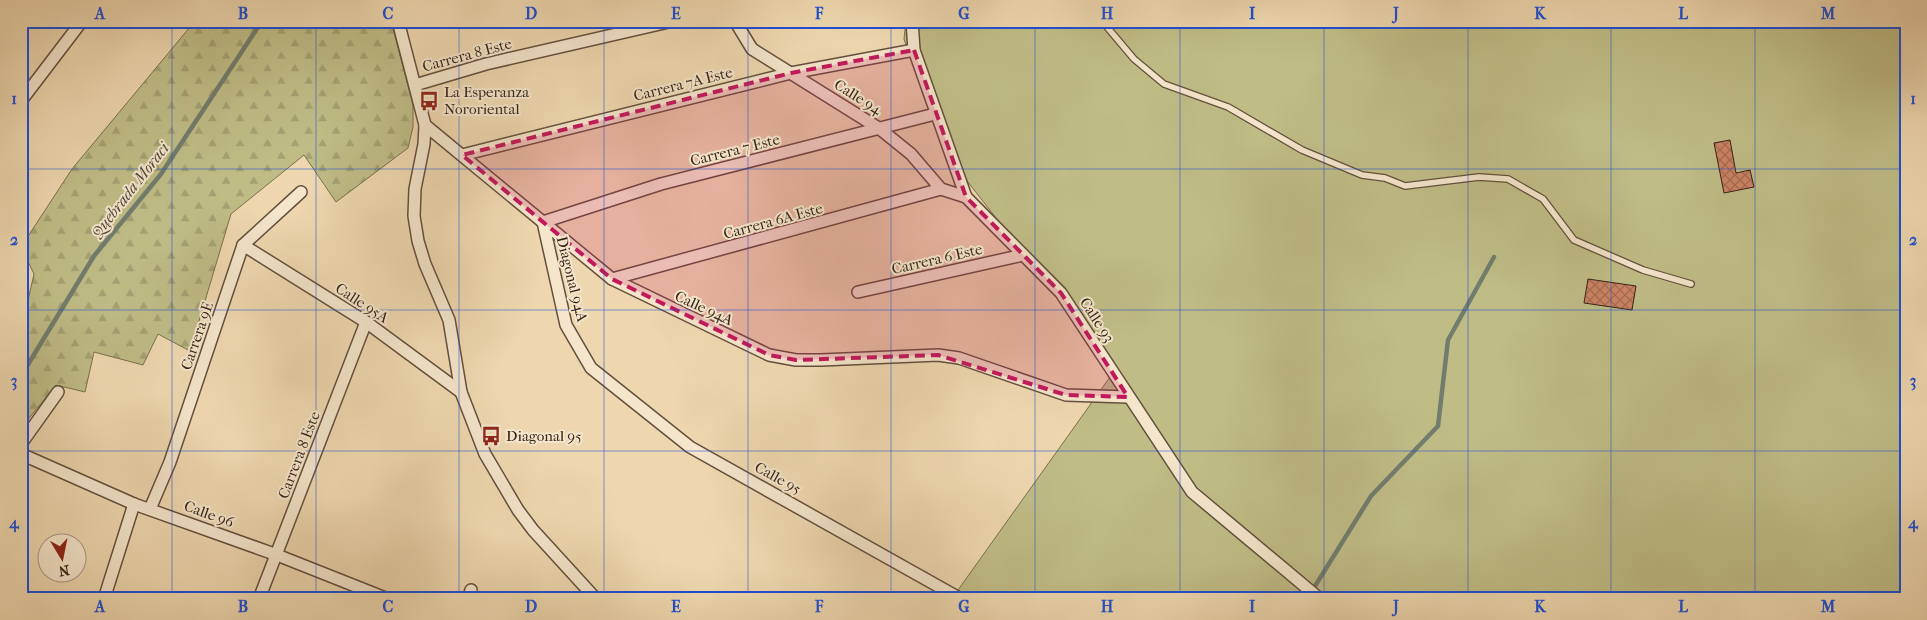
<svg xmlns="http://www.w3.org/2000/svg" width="1927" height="620" font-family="'IM FELL French Canon',serif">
<defs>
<pattern id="forest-firs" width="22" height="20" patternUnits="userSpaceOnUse" patternTransform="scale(1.25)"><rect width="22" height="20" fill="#bfbc86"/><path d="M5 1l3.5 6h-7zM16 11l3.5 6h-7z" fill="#a5a173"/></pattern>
<pattern id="building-cross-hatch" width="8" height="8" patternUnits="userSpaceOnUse" patternTransform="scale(1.25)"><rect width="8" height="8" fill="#cc8363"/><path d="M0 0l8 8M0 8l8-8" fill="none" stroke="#a66b51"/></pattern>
</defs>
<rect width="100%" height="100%" fill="#eed7af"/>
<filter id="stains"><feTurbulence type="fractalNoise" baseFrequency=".004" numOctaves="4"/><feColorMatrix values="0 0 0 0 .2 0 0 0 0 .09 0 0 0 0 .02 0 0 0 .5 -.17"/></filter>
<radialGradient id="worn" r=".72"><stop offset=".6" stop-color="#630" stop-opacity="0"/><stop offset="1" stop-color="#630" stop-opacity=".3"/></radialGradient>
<polygon fill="url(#forest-firs)" stroke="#7a6f4e" points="195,21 391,21 413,105 413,127 408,148 336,202 304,155 231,214 190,351 158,334 143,365 94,352 85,392 56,385 21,428 21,319 26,309 34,274 21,247 72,169"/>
<polygon fill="#bfbc86" stroke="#7a6f4e" points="906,21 1906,21 1906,599 972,599 958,590 1115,370 964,177 925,98 904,39"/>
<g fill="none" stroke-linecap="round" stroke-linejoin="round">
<g stroke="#727d6d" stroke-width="4.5">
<polyline points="21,376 94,256 161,174 262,21"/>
<polyline points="1307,599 1371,496 1438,426 1448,340 1494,257"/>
</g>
</g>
<g fill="url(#building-cross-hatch)" stroke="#362217">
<polygon points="1730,140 1736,173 1750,170 1754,187 1724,193 1714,143"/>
<polygon points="1588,279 1636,286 1632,310 1584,303"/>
</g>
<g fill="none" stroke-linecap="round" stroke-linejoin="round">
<defs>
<polyline id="lane" points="1102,21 1134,59 1164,84 1228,107 1302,150 1362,175 1385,178 1405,186 1479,177 1508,179 1543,199 1574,240 1643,270 1691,284"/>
<g id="street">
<polyline points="398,21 425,125 424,144 415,189 414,216 418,241 425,264 449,320 461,392 485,454 518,510 533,530 596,599"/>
<polyline points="735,21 752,49 880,129 911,154 941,189 966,197"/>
<polyline points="912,21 914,50 966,197 1061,293 1192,492 1320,599"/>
<polyline points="415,85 486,64 673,21"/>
<polyline points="21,101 82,21"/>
<polyline points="935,114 661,184 543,222 566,325 591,368 690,447 961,599"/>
<polyline points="425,125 612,279 769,355 796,360 821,360 938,355 959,358 1066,395 1128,397"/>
<polyline points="462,155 791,73 914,50"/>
<polyline points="243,245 366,322 461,392"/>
<polyline points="612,279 941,189"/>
<polyline points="858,292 1023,255"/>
<polyline points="21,444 58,392"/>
<polyline points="21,454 134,504 277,555 388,599"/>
<polyline points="150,509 170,462 243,245 301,192"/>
<polyline points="104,599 134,504"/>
<polyline points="259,599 366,322"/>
<polyline points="468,599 471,590"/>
<polyline points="678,599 679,599"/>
</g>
</defs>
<use href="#lane" stroke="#644f3d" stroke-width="8"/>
<use href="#street" stroke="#644f3d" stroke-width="14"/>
<use href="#lane" stroke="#f4e5cb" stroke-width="5.5"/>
<use href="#street" stroke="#f4e5cb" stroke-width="11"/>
</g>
<path fill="#c2185b" fill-opacity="0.2" stroke="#c2185b" stroke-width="4" stroke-dasharray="10 6" stroke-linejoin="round" d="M914,50L966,197L1061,293L1128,397L1066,395L938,355L796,360L769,355L612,279L462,155L791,73Z"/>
<path fill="none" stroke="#1d4ed8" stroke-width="1" stroke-opacity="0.55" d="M172,21V599M316,21V599M459,21V599M604,21V599M748,21V599M891,21V599M1035,21V599M1180,21V599M1324,21V599M1468,21V599M1611,21V599M1755,21V599M21,169H1906M21,310H1906M21,451H1906"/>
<defs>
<symbol id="bus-bare" viewBox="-9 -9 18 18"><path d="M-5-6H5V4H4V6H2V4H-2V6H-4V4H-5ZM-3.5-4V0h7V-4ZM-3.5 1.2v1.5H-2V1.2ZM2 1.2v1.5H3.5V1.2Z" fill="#8f2418" stroke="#f4e5cb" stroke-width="2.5" paint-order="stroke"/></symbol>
</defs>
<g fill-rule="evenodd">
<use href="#bus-bare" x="415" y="87" width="28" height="28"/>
<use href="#bus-bare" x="477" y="422" width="28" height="28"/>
</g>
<g text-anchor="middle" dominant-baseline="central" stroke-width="4" stroke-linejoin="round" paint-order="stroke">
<g font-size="15" fill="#362217" stroke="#f4e5cb">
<text transform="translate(467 55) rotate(-15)">Carrera 8 Este</text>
<text transform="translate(683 84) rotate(-14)">Carrera 7A Este</text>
<text transform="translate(858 97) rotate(32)">Calle 94</text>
<text transform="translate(735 150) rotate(-14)">Carrera 7 Este</text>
<text transform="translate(773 221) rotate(-15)">Carrera 6A Este</text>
<text transform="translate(937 259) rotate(-13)">Carrera 6 Este</text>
<text transform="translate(572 279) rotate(76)">Diagonal 94A</text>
<text transform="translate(362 303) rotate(33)">Calle 95A</text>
<text transform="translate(704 308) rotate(25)">Calle 94A</text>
<text transform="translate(1097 320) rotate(57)">Calle 93</text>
<text transform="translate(197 336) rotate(-71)">Carrera 9E</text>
<text transform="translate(299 455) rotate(-69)">Carrera 8 Este</text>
<text transform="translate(778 478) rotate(29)">Calle 95</text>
<text transform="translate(209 514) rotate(20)">Calle 96</text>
</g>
<g font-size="15" fill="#362217" stroke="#f4e5cb" text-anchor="start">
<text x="444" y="92">La Esperanza<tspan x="444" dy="17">Nororiental</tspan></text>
<text x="506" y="436">Diagonal 95</text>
</g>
<g font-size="16" font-style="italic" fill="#4f483b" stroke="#f4e5cb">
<text transform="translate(130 190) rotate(-52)">Quebrada Moraci</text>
</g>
</g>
<rect width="1927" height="620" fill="none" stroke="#eed7af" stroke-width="55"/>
<g transform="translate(62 558) rotate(170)"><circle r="24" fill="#f4e5cb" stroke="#a89783"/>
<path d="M0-4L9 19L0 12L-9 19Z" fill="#8f2418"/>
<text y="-8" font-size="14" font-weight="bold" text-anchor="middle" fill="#362217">N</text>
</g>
<rect x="28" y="28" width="1872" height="564" fill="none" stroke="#1d4ed8" stroke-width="2"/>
<g font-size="16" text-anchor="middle" font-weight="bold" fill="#1d4ed8">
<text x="100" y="19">A</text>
<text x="243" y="19">B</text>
<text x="388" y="19">C</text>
<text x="531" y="19">D</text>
<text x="676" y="19">E</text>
<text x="819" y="19">F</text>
<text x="964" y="19">G</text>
<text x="1107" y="19">H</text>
<text x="1252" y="19">I</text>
<text x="1396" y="19">J</text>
<text x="1540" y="19">K</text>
<text x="1683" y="19">L</text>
<text x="1828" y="19">M</text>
<text x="14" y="104">1</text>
<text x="1913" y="104">1</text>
<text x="14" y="245">2</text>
<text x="1913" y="245">2</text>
<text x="14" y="386">3</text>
<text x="1913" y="386">3</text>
<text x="14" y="528">4</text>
<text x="1913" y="528">4</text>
<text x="100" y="612">A</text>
<text x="243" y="612">B</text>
<text x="388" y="612">C</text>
<text x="531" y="612">D</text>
<text x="676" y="612">E</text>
<text x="819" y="612">F</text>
<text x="964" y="612">G</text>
<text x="1107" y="612">H</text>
<text x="1252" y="612">I</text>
<text x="1396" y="612">J</text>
<text x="1540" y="612">K</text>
<text x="1683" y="612">L</text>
<text x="1828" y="612">M</text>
</g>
<rect width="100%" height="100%" filter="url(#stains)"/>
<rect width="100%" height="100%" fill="url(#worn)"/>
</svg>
